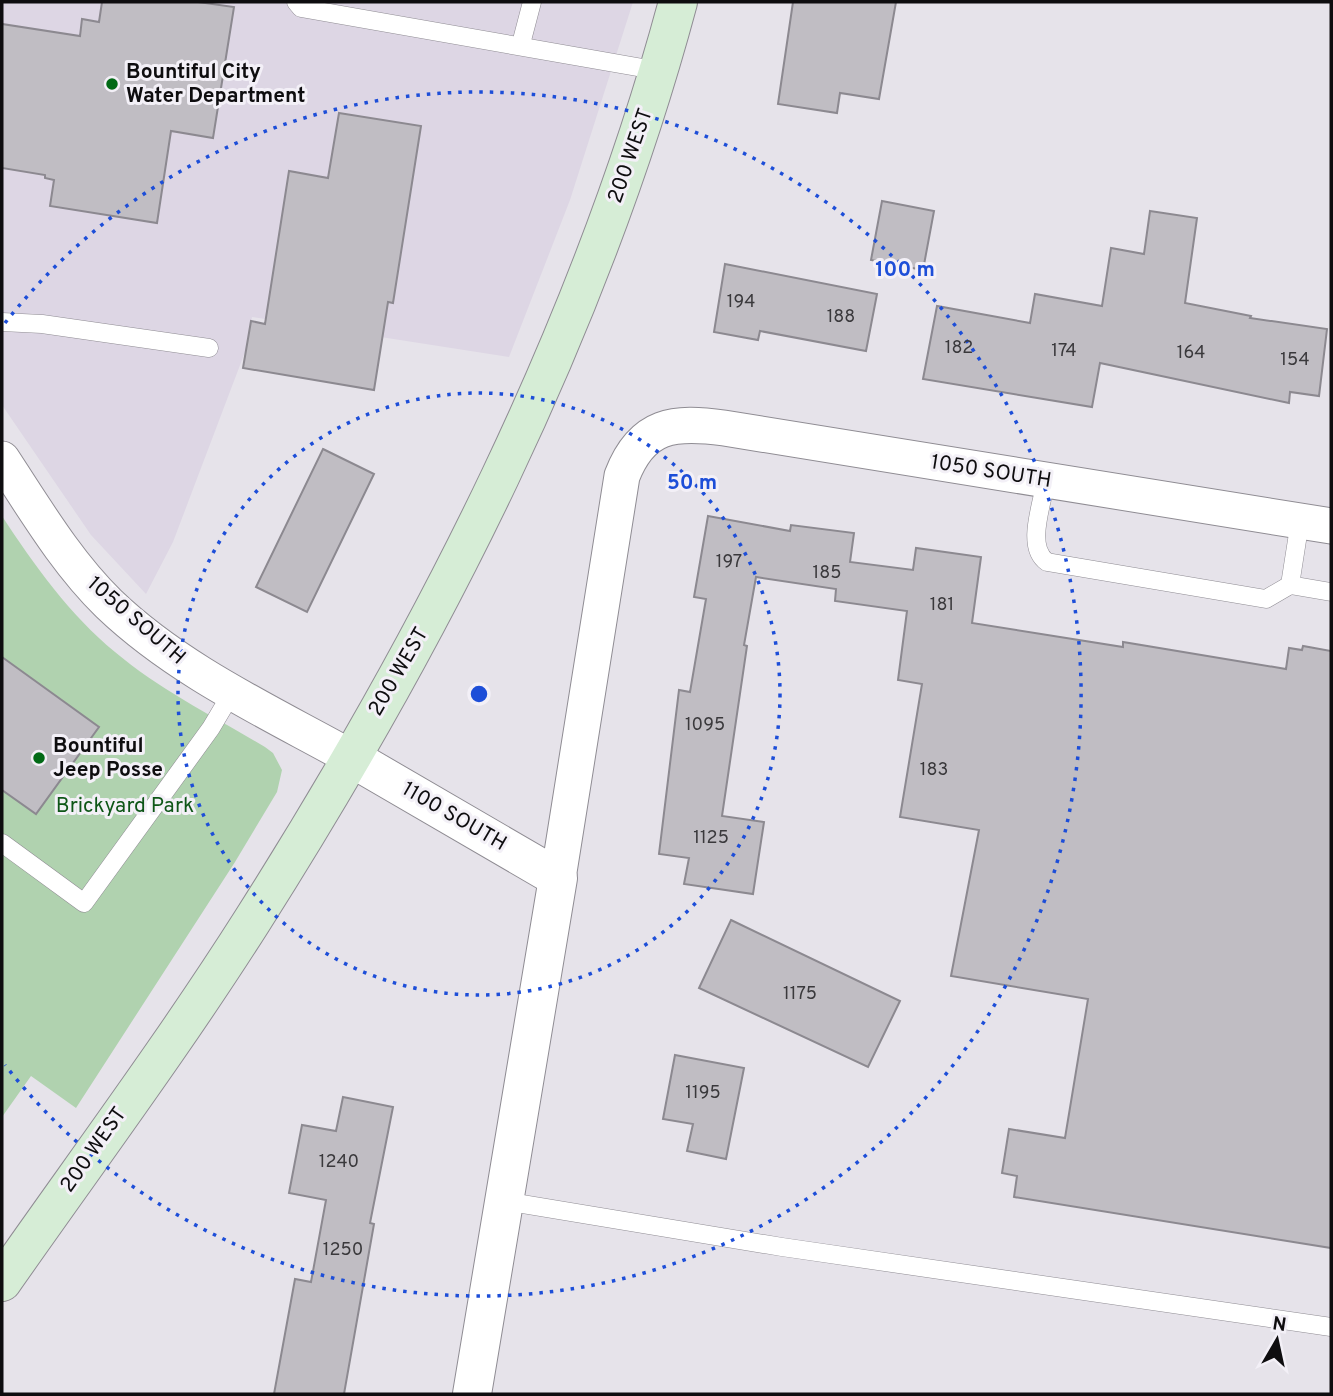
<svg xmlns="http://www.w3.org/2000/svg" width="1333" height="1396" font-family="Overpass,sans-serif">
<rect width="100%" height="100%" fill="#e6e3ea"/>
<polygon fill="#ddd6e4" points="2,2 633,2 570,200 509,357 252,317 248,344 173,542 146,594 91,535 2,405"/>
<path fill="#b0d2af" d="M2,516C34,565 70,615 115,652C160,690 215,717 265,747L273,753L282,770L277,792L235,862L76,1108L31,1076L2,1117Z"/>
<g fill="#c0bdc3" stroke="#8c8990" stroke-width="2">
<polygon points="102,2 198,2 234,7 213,138 171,131 157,223 50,206 54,180 45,178 45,175 2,168 2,24 80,36 82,19 99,22"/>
<polygon points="793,2 896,2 879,99 840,93 837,113 778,104"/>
<polygon points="339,113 421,126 393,303 388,302 374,390 243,368 251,321 265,324 289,171 328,178"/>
<polygon points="882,201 934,211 923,270 871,260"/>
<polygon points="1150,211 1197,218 1185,303 1251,316 1250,318 1327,329 1319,396 1290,392 1289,403 1100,363 1092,407 923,379 937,306 1030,323 1035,294 1102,306 1111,248 1144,254"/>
<polygon points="725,264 877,294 866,351 760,331 758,340 714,332"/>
<polygon points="323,449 374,474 307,612 256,587"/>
<polygon points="708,516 790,531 791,525 854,533 850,562 913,570 916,548 981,557 972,623 1123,647 1123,642 1286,669 1289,648 1302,650 1303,646 1331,651 1331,1248 1014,1197 1017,1176 1002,1173 1009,1129 1065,1138 1088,999 951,976 979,830 900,817 922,684 898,680 907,611 835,601 836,589 756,577 744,645 747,646 722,816 764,822 753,894 684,884 689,858 659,854 679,690 690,692 706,599 694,597"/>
<polygon points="2,657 99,727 36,814 2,790"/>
<polygon points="731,920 900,1001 868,1067 699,988"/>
<polygon points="675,1055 744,1068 726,1159 687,1151 693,1124 663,1119"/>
<polygon points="343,1097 393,1107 370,1223 374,1224 344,1394 274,1394 295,1279 311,1282 326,1200 289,1193 302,1125 336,1131"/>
</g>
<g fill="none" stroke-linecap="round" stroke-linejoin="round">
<defs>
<g id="service">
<polyline points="296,2 301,8 660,71"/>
<polyline points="521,44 532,2"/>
<polyline points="2,322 42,324 209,348"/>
<path d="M1046,480C1043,502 1025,547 1047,562L1266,599L1290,585L1300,521"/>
<polyline points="1290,585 1331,592"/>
<polyline points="2,843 84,903 211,728 233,691"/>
<polyline points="504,1201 782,1247 1331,1327"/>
</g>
<g id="minor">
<path d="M2,459C35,509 66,562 109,604C178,670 267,711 350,757"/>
<path d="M558,878L622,476C642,424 674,421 724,428L1331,526"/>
</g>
<polyline id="tertiary" points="350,757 558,878 472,1394"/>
<path id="secondary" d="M2,1282C86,1162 174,1044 252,921C433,636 590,329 678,2"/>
</defs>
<use href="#service" stroke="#8f8c93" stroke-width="19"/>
<use href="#minor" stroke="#8f8c93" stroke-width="37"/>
<use href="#tertiary" stroke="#8f8c93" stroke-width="40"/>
<use href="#secondary" stroke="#8f8c93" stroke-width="40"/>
<use href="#service" stroke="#fff" stroke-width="18"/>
<use href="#minor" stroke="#fff" stroke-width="35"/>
<use href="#tertiary" stroke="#fff" stroke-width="38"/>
<use href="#secondary" stroke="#d6edd6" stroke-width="38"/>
</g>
<g fill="none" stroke="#1d4ed8" stroke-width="3.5" stroke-dasharray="3.5 7">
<circle cx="479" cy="694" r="301"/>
<path d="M5 323A602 602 0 1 1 5 1065"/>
</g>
<g fill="#016915" stroke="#f3f0f7" stroke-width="2.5">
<circle cx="112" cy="84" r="7"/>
<circle cx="39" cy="758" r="7"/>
</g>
<g text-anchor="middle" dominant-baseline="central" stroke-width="6" stroke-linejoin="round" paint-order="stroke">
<g font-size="18" fill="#3a393c">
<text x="741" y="302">194</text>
<text x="841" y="317">188</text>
<text x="959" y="348">182</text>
<text x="1064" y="351">174</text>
<text x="1191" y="353">164</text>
<text x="1295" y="360">154</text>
<text x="729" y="562">197</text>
<text x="827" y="573">185</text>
<text x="942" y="605">181</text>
<text x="705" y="725">1095</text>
<text x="934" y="770">183</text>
<text x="711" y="838">1125</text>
<text x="800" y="994">1175</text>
<text x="703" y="1093">1195</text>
<text x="339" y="1162">1240</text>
<text x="343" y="1250">1250</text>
</g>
<g font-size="21" font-weight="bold" fill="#0e0d0f" stroke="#f3f0f7" text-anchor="start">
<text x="126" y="72">Bountiful City<tspan x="126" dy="24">Water Department</tspan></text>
<text x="53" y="746">Bountiful<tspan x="53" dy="24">Jeep Posse</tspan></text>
</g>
<g font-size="21" fill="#0e0d0f" stroke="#f3f0f7">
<text transform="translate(631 156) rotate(-71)">200 WEST</text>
<text transform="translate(991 472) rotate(9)">1050 SOUTH</text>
<text transform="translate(136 621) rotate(41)">1050 SOUTH</text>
<text transform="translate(399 672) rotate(-60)">200 WEST</text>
<text transform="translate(454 817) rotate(30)">1100 SOUTH</text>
<text transform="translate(94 1150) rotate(-55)">200 WEST</text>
</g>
<g font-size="21" fill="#0e5617" stroke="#f3f0f7">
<text x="125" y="806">Brickyard Park</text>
</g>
</g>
<circle cx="479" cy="694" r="10" fill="#1d4ed8" stroke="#f3f0f7" stroke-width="3.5"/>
<g font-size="21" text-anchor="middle" font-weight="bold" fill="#1d4ed8" stroke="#f3f0f7" stroke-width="6" stroke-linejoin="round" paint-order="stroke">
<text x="905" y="276">100 m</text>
<text x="692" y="489">50 m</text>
</g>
<rect width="1333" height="1396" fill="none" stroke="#0e0d0f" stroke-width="7"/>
<g transform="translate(1277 1340) rotate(9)" stroke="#f3f0f7" stroke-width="5" paint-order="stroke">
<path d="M0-5L12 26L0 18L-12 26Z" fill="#0e0d0f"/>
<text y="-10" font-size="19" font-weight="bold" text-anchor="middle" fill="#0e0d0f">N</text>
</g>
</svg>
